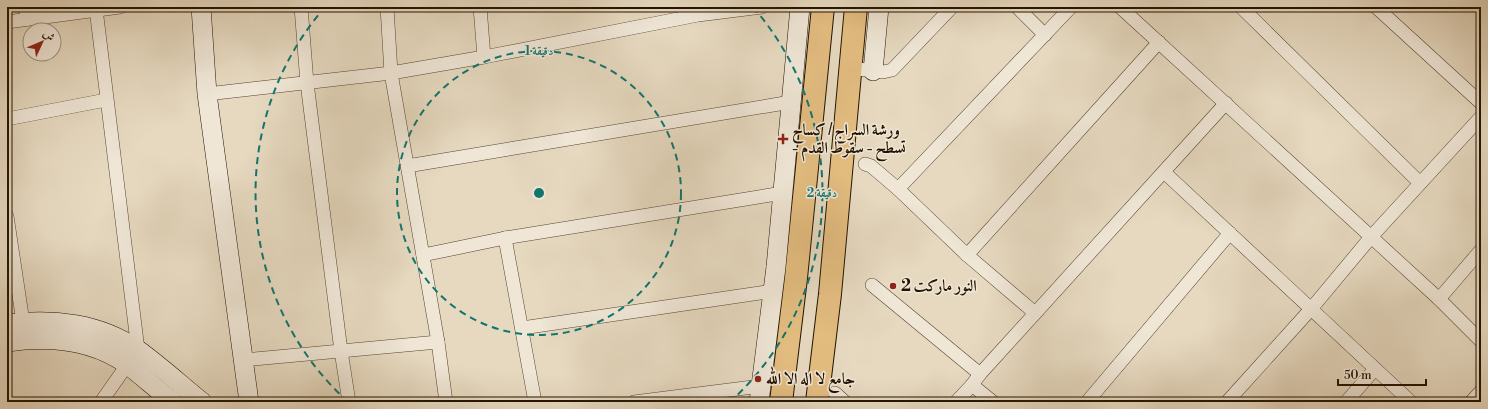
<svg xmlns="http://www.w3.org/2000/svg" width="1488" height="409" font-family="'Libre Bodoni',Amiri,serif">
<rect width="100%" height="100%" fill="#e6d9c0"/>
<filter id="stains"><feTurbulence type="fractalNoise" baseFrequency=".005" numOctaves="4"/><feColorMatrix values="0 0 0 0 .2 0 0 0 0 .09 0 0 0 0 .02 0 0 0 .5 -.17"/></filter>
<radialGradient id="worn" r=".72"><stop offset=".6" stop-color="#630" stop-opacity="0"/><stop offset="1" stop-color="#630" stop-opacity=".3"/></radialGradient>
<g fill="none" stroke-linecap="round" stroke-linejoin="round">
<defs>
<g id="street">
<polyline points="26,7 27,19"/>
<polyline points="301,7 307,83 341,351 349,402"/>
<polyline points="387,7 391,73 438,342 446,402"/>
<polyline points="480,7 484,57"/>
<polyline points="1017,7 1045,35"/>
<polyline points="1120,7 1439,299 1481,341"/>
<polyline points="1241,7 1420,183"/>
<polyline points="1376,7 1481,103"/>
<polyline points="96,9 138,350"/>
<polyline points="7,22 120,7"/>
<polyline points="850,68 883,72 892,70 952,7"/>
<polyline points="207,94 391,73 484,57 698,15 762,7"/>
<polyline points="7,119 106,100"/>
<polyline points="865,164 871,166 898,189 967,255 1035,313"/>
<polyline points="407,166 791,102"/>
<polyline points="1164,172 1411,402"/>
<polyline points="898,189 1071,7"/>
<polyline points="7,216 23,322"/>
<polyline points="505,238 535,402"/>
<polyline points="423,255 505,238 783,193"/>
<polyline points="967,255 1159,42"/>
<polyline points="872,285 980,374"/>
<polyline points="1439,299 1481,250"/>
<polyline points="522,328 773,291"/>
<polyline points="243,360 438,342"/>
<polyline points="972,385 993,402"/>
<polyline points="835,393 845,402"/>
<polyline points="101,402 127,365"/>
<polyline points="634,402 761,386"/>
<polyline points="956,402 972,385 980,374 1226,103"/>
<polyline points="1087,402 1230,233"/>
<polyline points="1227,402 1311,309 1371,237 1481,117"/>
<polyline points="1346,402 1375,369"/>
<polyline points="1471,402 1481,391"/>
</g>
<g id="secondary">
<polyline points="201,7 207,94 249,402"/>
<polyline points="873,71 879,7"/>
<path d="M7,324C52,318 100,323 138,350C160,366 181,385 202,402"/>
<path d="M7,342C49,336 92,339 128,365C143,377 158,390 173,402"/>
<polyline points="759,402 776,267 800,7"/>
</g>
<g id="highway">
<polyline points="781,402 796,278 823,7"/>
<polyline points="817,402 830,294 856,7"/>
</g>
</defs>
<use href="#street" stroke="#544431" stroke-width="14"/>
<use href="#secondary" stroke="#231301" stroke-width="20"/>
<use href="#highway" stroke="#231301" stroke-width="24"/>
<use href="#street" stroke="#efe6d6" stroke-width="13"/>
<use href="#secondary" stroke="#efe6d6" stroke-width="19"/>
<use href="#highway" stroke="#e3bc80" stroke-width="22"/>
</g>
<g fill="none" stroke="#0f766e" stroke-width="2" stroke-dasharray="7 5">
<circle cx="539" cy="193" r="142"/>
<path d="M348 402A283 283 0 0 1 325 7M753 7A283 283 0 0 1 730 402"/>
</g>
<g fill="#8f2418" stroke="#efe6d6" stroke-width="1.5">
<path d="M781 133h4v4h4v4h-4v4h-4v-4h-4v-4h4z"/>
<circle cx="893" cy="286" r="4"/>
<circle cx="758" cy="379" r="4"/>
</g>
<g text-anchor="middle" dominant-baseline="central" stroke-width="3" stroke-linejoin="round" paint-order="stroke">
<g font-size="16" font-weight="bold" fill="#231301" stroke="#efe6d6" text-anchor="start">
<text x="792" y="130">ورشة السراج / كساح<tspan x="792" dy="18">- تسطح - سقوط القدم</tspan></text>
<text x="901" y="286">النور ماركت 2</text>
<text x="766" y="379">جامع لا اله الا الله</text>
</g>
</g>
<circle cx="539" cy="193" r="6" fill="#0f766e" stroke="#efe6d6" stroke-width="2"/>
<g font-size="12" text-anchor="middle" font-weight="bold" fill="#0f766e" stroke="#efe6d6" stroke-width="3" stroke-linejoin="round" paint-order="stroke">
<text x="539" y="55">1 دقيقة</text>
<text x="822" y="197">2 دقيقة</text>
</g>
<rect width="1488" height="409" fill="none" stroke="#e6d9c0" stroke-width="24"/>
<rect x="8" y="8" width="1472" height="393" fill="none" stroke="#231301" stroke-width="2"/>
<rect x="12" y="12" width="1464" height="385" fill="none" stroke="#231301"/>
<g transform="translate(42 42) rotate(46)"><circle r="19" fill="#efe6d6" stroke="#9d9281"/>
<path d="M0-3L7 15L0 10L-7 15Z" fill="#8f2418"/>
<text y="-6" font-size="11" font-weight="bold" text-anchor="middle" fill="#231301">ش</text>
</g>
<path d="M1338 379v6h88v-6" fill="none" stroke="#231301" stroke-width="2"/>
<text x="1344" y="379" font-size="12" fill="#231301" stroke="#efe6d6" stroke-width="3" paint-order="stroke">50 m</text>
<rect width="100%" height="100%" filter="url(#stains)"/>
<rect width="100%" height="100%" fill="url(#worn)"/>
</svg>
